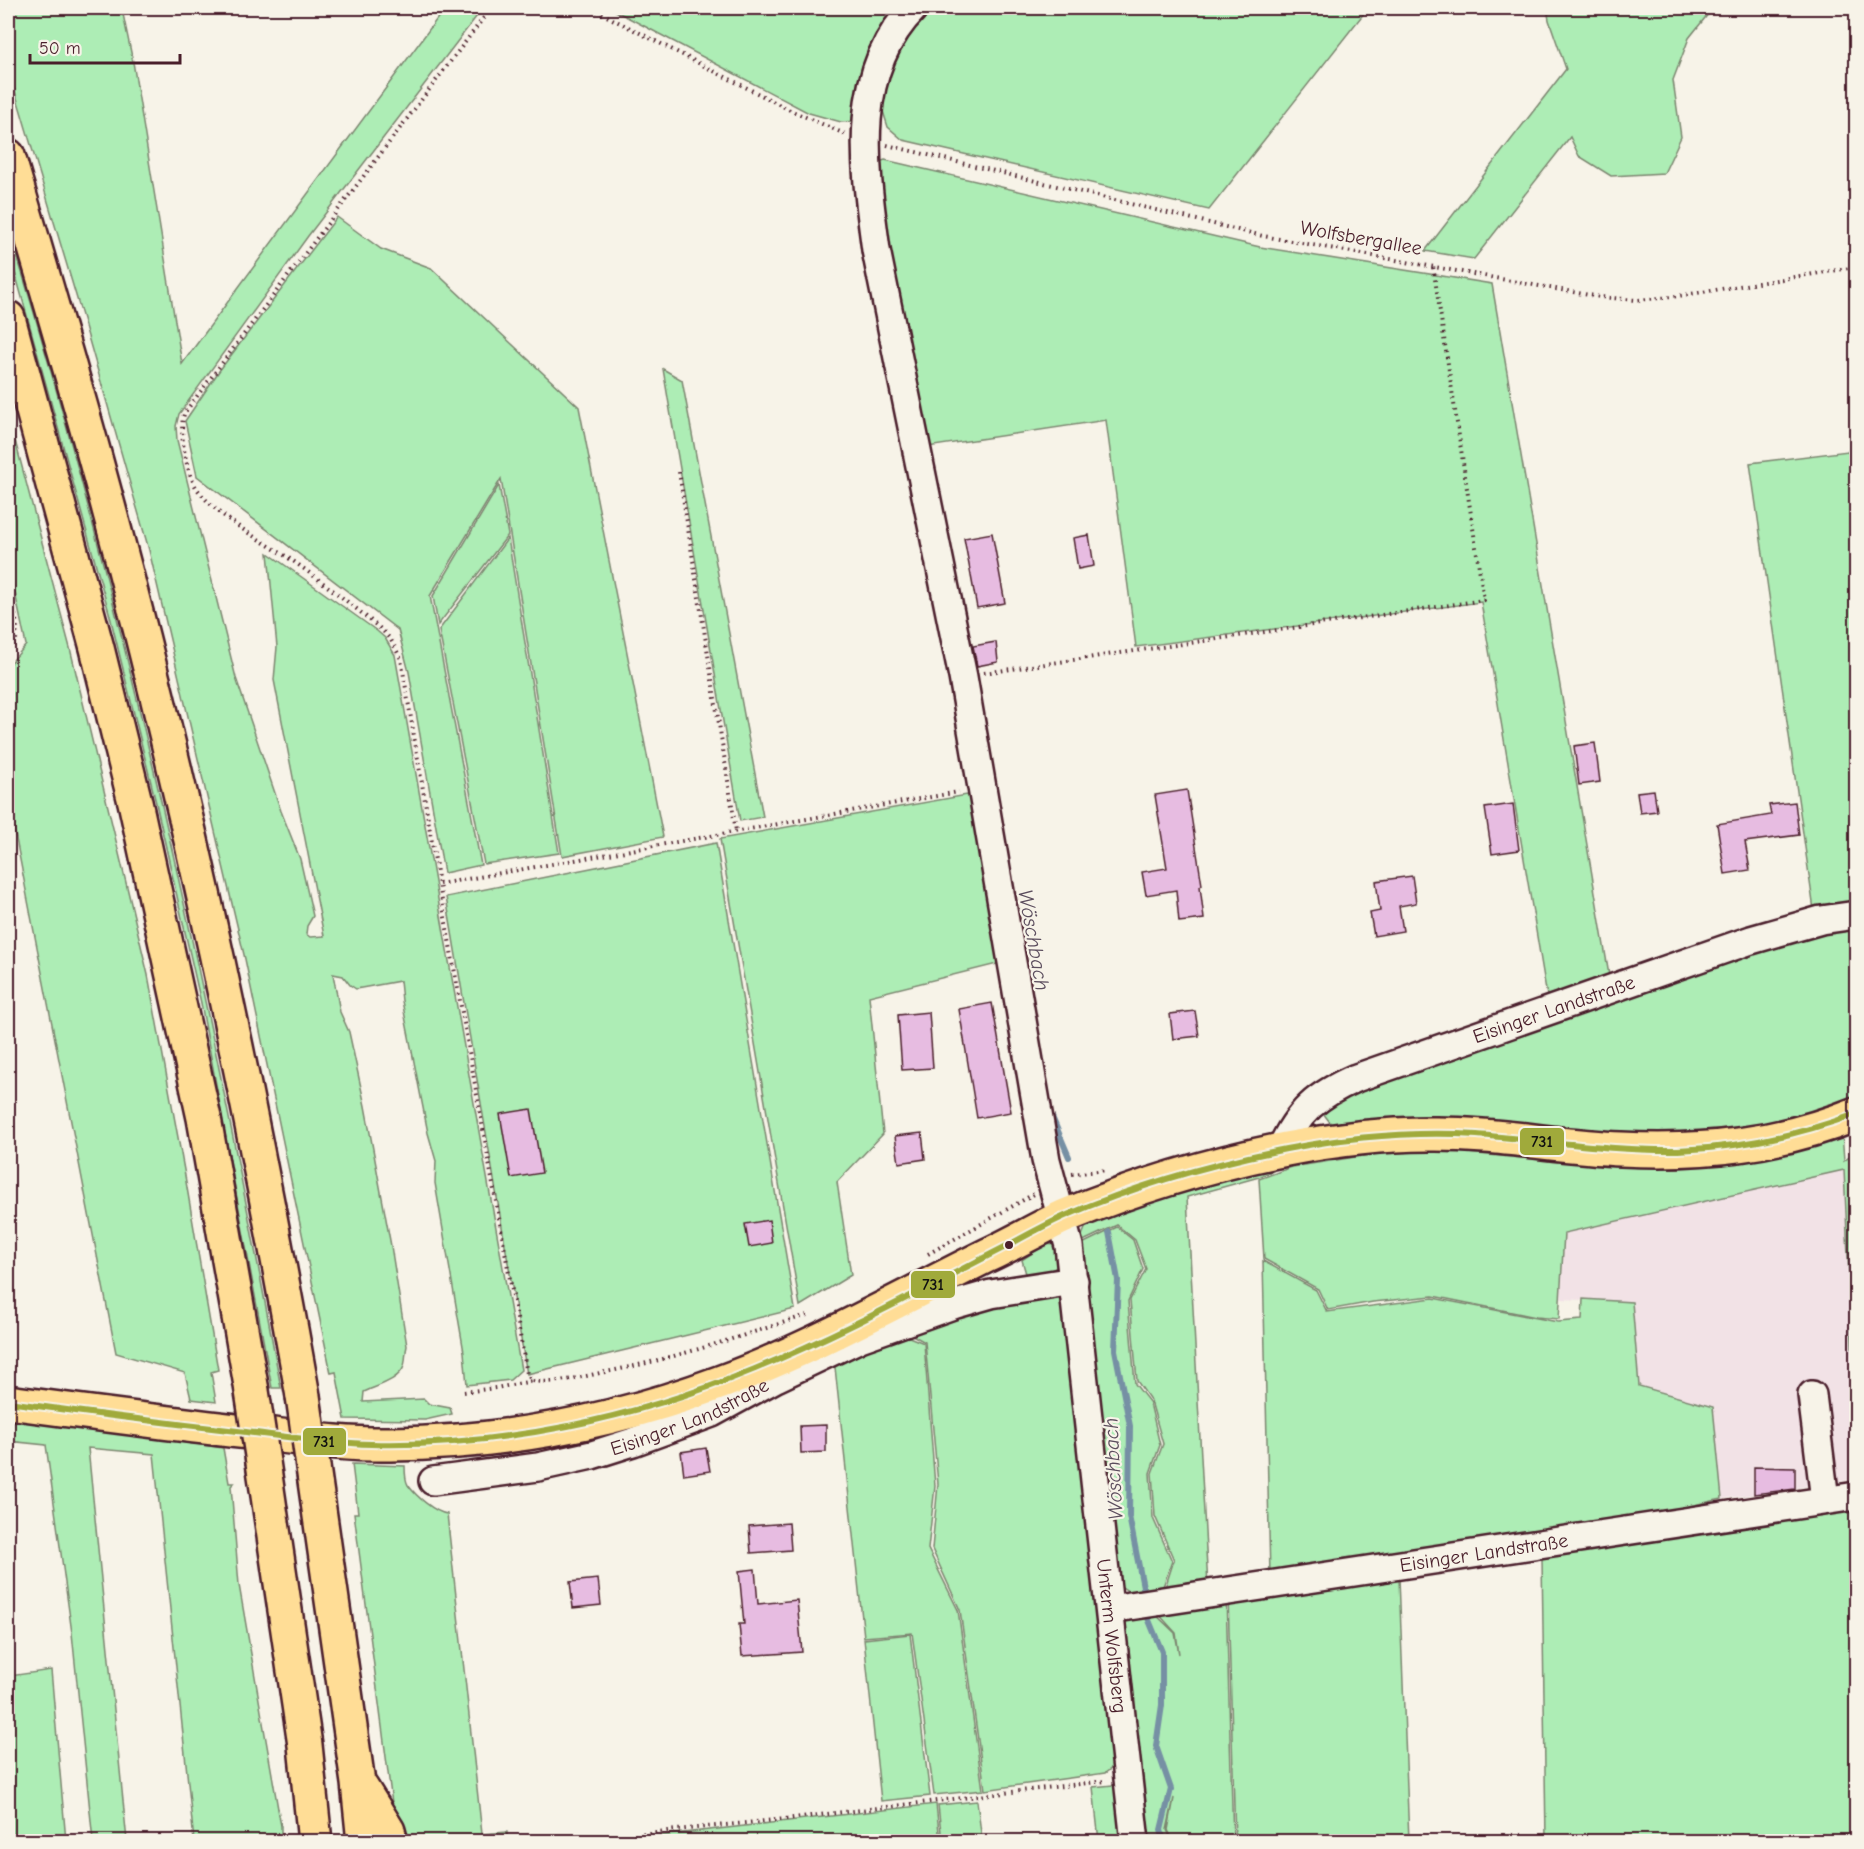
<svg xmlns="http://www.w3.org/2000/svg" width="1864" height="1849" font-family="'Comic Neue',sans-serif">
<rect width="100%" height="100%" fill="#f7f3e8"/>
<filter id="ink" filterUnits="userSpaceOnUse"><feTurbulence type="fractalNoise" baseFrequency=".0167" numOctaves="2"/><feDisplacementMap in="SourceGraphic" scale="12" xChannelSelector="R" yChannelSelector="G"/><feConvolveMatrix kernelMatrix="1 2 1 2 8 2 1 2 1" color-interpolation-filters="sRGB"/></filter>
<g filter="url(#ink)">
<polygon fill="#f2e2e6" points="1844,1170 1856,1427 1856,1479 1722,1499 1713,1407 1638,1385 1632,1302 1560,1299 1564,1233"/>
<g fill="#adedb5" stroke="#7c8670" stroke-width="1.5">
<path d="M8,8H108L123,14L133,62L182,364L445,8H483L308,236L179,414L176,426L177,440L236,678L281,811L300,859L313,916L307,926L306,934L310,937L324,936L274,680L277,647L268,553L377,631L385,638L395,655L521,1370L510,1380L467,1385L464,1352L435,1183L436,1161L428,1133L402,1001L400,981L356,989L350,985L343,976L333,974L340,1012L349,1032L365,1106L391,1246L407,1346C405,1353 406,1359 404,1366C400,1380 376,1386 364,1392L363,1402L424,1399L429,1404L450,1408L452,1414L425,1420L345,1419L336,1372L331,1373L245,959L149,550L83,319L8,68Z"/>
<polygon points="610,8 897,8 882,34 859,121 841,122 809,113"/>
<polygon points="926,8 1368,8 1209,210 903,140 888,127 882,108 891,64 906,26"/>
<polygon points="1547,8 1745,8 1709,13 1689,38 1673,80 1681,137 1664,173 1611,176 1579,156 1570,137 1474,259 1425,251 1566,69 1549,20"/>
<polygon points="885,160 1260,247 1492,284 1611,987 1549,1008 1481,602 1136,647 1106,420 921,448 882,245 879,162"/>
<polygon points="337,217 381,249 431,268 579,407 663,837 562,856 501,479 430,596 481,865 444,873 409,672 398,630 197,476 185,421 219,371"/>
<path d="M8,226C125,607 209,996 281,1388H272L201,1003L156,803L110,616L8,247Z"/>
<polygon points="663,369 682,380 763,817 740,821"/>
<polygon points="8,414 70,648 148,975 184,1170 218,1370 211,1372 216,1402 191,1399 185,1373 116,1353 8,798 8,666 26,645 8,559"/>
<polygon points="1856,450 1856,1102 1824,1116 1687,1141 1335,1129 1320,1109 1320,1103 1816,924 1750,463"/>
<polygon points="499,485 508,535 438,625 433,596"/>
<polygon points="508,538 559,853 484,864 439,630"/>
<polygon points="967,795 973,800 1001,963 869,996 883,1134 837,1182 851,1275 800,1306 720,839"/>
<polygon points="716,843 795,1309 527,1374 446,897"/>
<polygon points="1842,1133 1844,1161 1856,1152 1856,1427 1844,1170 1564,1233 1559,1319 1536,1317 1433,1296 1373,1302 1328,1310 1318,1289 1264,1259 1259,1179 1292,1167 1412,1148 1533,1159 1567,1160 1673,1168 1750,1161"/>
<polygon points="1271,1161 1273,1171 1259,1177 1187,1197 1208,1587 1163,1594 1174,1560 1155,1516 1152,1473 1163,1444 1151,1401 1137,1381 1130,1300 1146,1269 1135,1240 1117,1225 1079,1243 1088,1221"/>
<polygon points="1117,1227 1133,1240 1143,1269 1128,1301 1135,1384 1150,1403 1160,1445 1150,1473 1153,1518 1172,1561 1160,1595 1140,1599 1119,1585 1080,1245"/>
<polygon points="1046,1244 1055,1245 1058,1255 1059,1266 1047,1272 1027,1277 1022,1260"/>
<polygon points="1263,1261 1316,1290 1327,1312 1433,1298 1558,1322 1582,1320 1583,1299 1632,1302 1639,1386 1713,1407 1722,1499 1577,1530 1270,1576"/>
<polygon points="1059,1289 1067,1303 1116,1765 1105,1773 985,1790 960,1610 932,1549 938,1484 925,1342 905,1331"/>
<polygon points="899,1333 924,1343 935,1486 928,1549 958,1610 983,1790 934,1795 912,1633 864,1637 834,1358"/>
<polygon points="8,1417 223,1448 229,1483 234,1483 231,1486 239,1585 281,1826 281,1841 194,1841 154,1454 88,1448 127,1841 93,1841 72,1633 46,1445 8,1441"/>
<path d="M352,1464L405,1466C405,1472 405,1480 408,1485C416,1496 434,1512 447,1514L482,1834L507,1832V1841H397L354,1513H358Z"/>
<polygon points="1856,1510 1856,1841 1546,1841 1542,1557"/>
<polygon points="1399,1578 1409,1841 1235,1841 1228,1596"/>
<polygon points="1226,1596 1233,1841 1173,1841 1168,1830 1174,1798 1167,1830 1172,1841 1143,1841 1121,1625 1128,1615 1154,1613 1175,1633 1179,1654 1176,1633 1155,1610"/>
<polygon points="910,1634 930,1796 881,1801 864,1639"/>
<polygon points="8,1651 10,1676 51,1670 66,1841 8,1841"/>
<polygon points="1113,1785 1118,1788 1124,1841 1099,1841 1093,1787"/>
<polygon points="977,1801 982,1841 942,1841 938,1805"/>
<polygon points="936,1804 940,1841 649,1842 648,1837"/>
</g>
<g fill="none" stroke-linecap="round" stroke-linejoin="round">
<g stroke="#7690a4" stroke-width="6">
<polyline points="1049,1110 1069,1157"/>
<polyline points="1109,1232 1118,1280 1115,1350 1130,1426 1129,1516 1145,1597"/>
<polyline points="1146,1613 1162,1652 1162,1705 1156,1746 1171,1789 1161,1830 1164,1842"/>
</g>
</g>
<g fill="#e7bce1" stroke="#4a1f2b" stroke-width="1.5">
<polygon points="992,533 1005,603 977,608 964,538"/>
<polygon points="1089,535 1094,566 1078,569 1073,538"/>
<polygon points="996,642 998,662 977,666 973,646"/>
<polygon points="1595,743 1600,782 1579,785 1574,746"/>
<polygon points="1187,790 1202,885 1200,886 1204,919 1179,922 1176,890 1146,895 1142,872 1167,868 1155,795"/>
<polygon points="1654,790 1657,811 1640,813 1637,792"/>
<polygon points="1795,802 1799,835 1745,842 1750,870 1725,874 1717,824 1771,815 1769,805"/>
<polygon points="1513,804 1519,850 1492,854 1485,808"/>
<polygon points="1412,876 1416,903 1399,906 1403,931 1374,936 1370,913 1380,911 1376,881"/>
<polygon points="992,1003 1011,1112 977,1118 959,1009"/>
<polygon points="1195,1011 1199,1036 1173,1039 1170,1014"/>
<polygon points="929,1012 933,1068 902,1070 898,1015"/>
<polygon points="531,1109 542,1173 511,1178 500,1114"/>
<polygon points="922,1133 925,1159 899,1163 895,1136"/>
<polygon points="769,1220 772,1243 749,1247 745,1224"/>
<polygon points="826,1425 826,1452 801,1453 800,1426"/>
<polygon points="706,1448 710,1471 684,1475 681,1452"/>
<polygon points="1754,1467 1795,1468 1795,1489 1754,1494"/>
<polygon points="789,1523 791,1550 751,1553 749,1526"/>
<polygon points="755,1569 758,1604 797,1600 802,1652 742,1656 739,1624 744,1624 739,1571"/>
<polygon points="598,1579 601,1605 573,1608 570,1582"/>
</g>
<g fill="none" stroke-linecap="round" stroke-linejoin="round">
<defs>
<g id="minor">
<path id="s1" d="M914,8C850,72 865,168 876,250L963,677L1046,1160L1069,1246L1135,1842"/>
<path id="s2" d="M1280,1151C1298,1111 1317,1095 1356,1078L1751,940L1821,920L1856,915"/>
<polyline points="1812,1395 1825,1500"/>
<path id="s3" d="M433,1481L538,1467L592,1455L633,1442L712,1413L776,1378L860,1338L956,1304L991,1294L1074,1281"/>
<path id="s4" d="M1110,1609L1856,1496"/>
</g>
<path id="major" d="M8,1402C90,1413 173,1424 256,1433C300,1438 345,1445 390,1444C502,1443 614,1422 719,1383C812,1349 899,1299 988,1255C1014,1243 1039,1228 1065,1216C1136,1187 1211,1164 1286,1149C1333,1140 1381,1134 1429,1134C1493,1133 1557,1146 1621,1149C1704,1153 1779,1145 1856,1114"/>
<g id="highway">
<path d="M8,156C39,262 71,369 100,476C183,779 248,1086 303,1396"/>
<polyline points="8,318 97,648 135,802 204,1118 252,1391"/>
<polyline points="263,1462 305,1745 315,1842"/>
<polyline points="313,1467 358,1783 364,1842"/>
<polyline points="362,1789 388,1831 391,1842"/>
</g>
</defs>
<use href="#minor" stroke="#4a1f2b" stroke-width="32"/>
<use href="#major" stroke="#4a1f2b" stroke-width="38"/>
<use href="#highway" stroke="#4a1f2b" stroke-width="38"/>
<g stroke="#4a1f2b" stroke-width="4" stroke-dasharray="1.5 4.5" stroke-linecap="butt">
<path d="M491,8L185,412C177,428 187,476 198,490C221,521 261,539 293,561C324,583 354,606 383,631L391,640L401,659L439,884L527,1374L532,1381C555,1384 577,1378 600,1373C671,1360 738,1337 807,1315"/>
<polyline points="591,8 792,111 845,134"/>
<polyline points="887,145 1263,236 1600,297 1637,300 1672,297 1856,267"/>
<polyline points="679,472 736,831"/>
<polyline points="1856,517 1852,517 1856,553"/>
<polyline points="8,579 17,625 16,640 8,652"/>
<polyline points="984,673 1484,600 1433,266"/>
<polyline points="439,884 959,792"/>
<polyline points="1072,1174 1107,1170"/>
<polyline points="928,1254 1034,1194"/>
<polyline points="464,1392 496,1388 532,1381"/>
<polyline points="559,1842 785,1819 1105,1781"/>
</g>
<use href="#minor" stroke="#f7f3e8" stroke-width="27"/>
<use href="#major" stroke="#ffdd96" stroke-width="33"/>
<use href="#highway" stroke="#ffdd96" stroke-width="33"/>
<defs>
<g id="highway-bridge">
<polyline points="252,1391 263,1462"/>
<polyline points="303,1396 313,1467"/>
</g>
</defs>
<use href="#highway-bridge" stroke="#4a1f2b" stroke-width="38" stroke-linecap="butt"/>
<use href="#highway-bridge" stroke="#ffdd96" stroke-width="33"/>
<defs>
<path id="bus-1" d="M8,1402C87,1413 167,1423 246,1432C288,1437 329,1443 371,1444C501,1447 634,1419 755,1369C841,1334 923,1289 1005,1247C1025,1236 1045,1225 1065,1216C1135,1186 1211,1164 1286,1149C1348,1137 1413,1131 1477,1135C1544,1140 1610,1151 1678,1150C1740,1148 1798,1135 1856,1114"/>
</defs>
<use href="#bus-1" stroke="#f7f3e8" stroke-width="10"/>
<use href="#bus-1" stroke="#a0aa3b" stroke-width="6"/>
</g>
</g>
<circle fill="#4a1f2b" stroke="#f7f3e8" stroke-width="2" cx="1009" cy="1245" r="5"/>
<g text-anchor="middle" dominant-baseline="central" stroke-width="4.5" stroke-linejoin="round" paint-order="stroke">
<g font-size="20" fill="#4a1f2b" stroke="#f7f3e8">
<text transform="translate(1361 238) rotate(10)">Wolfsbergallee</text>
<text stroke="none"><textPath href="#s2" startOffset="318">Eisinger Landstraße</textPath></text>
<text stroke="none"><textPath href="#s3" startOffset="266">Eisinger Landstraße</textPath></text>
<text stroke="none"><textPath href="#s4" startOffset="378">Eisinger Landstraße</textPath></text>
<text stroke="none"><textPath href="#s1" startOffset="1662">Unterm Wolfsberg</textPath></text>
</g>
<g font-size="21" font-style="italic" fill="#5c4e5e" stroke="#f7f3e8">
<text transform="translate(1034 940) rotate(80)">Wöschbach</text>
<text transform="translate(1113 1469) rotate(-93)">Wöschbach</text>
</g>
</g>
<g stroke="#f7f3e8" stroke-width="2">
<rect x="1519" y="1127" width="46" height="29" rx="6" fill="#a0aa3b"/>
<rect x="910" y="1270" width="46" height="29" rx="6" fill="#a0aa3b"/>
<rect x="302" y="1427" width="45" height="29" rx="6" fill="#a0aa3b"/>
</g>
<g font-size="16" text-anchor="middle" font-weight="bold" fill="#111">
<text x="1542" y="1147">731</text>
<text x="933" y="1290">731</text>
<text x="324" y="1447">731</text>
</g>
<rect width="1864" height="1849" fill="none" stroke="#f7f3e8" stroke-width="30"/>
<rect x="15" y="15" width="1834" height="1819" fill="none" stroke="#4a1f2b" stroke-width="2" filter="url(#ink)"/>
<path d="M30 54v9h150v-9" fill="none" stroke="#4a1f2b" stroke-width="3"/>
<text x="39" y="54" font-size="18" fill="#4a1f2b" stroke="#f7f3e8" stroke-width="4.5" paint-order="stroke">50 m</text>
</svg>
